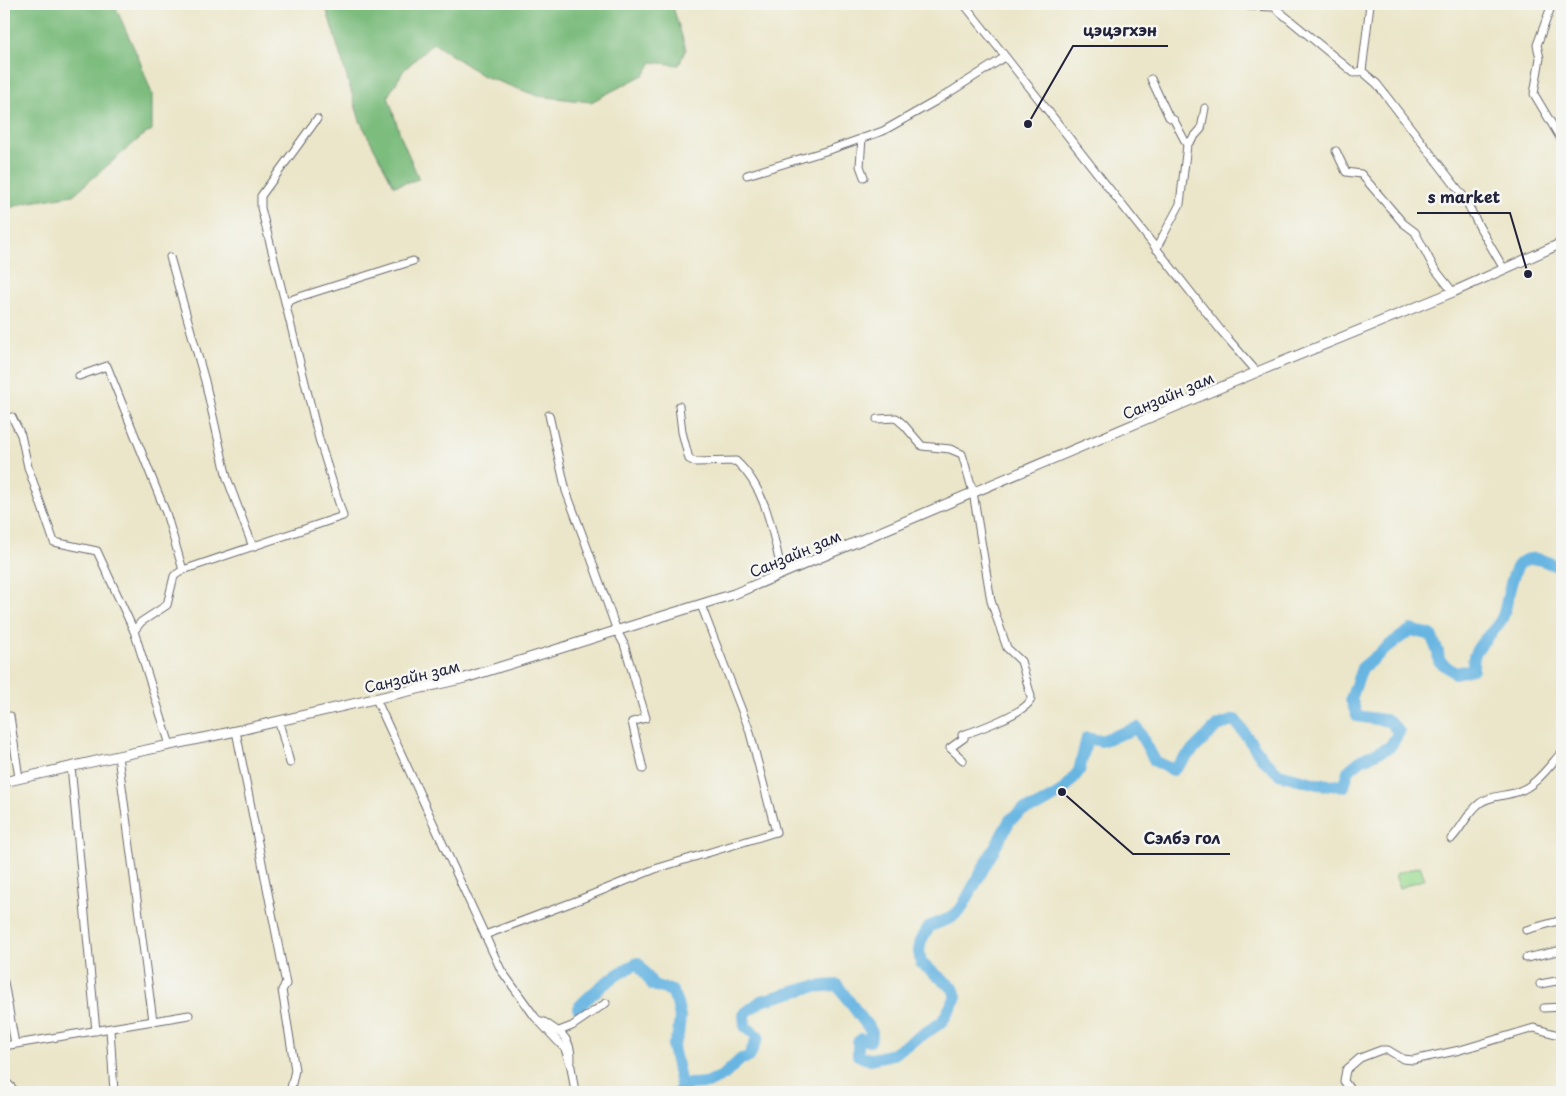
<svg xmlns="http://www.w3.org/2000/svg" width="1566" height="1096" font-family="'Playpen Sans',sans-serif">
<rect width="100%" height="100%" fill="#f6f6f2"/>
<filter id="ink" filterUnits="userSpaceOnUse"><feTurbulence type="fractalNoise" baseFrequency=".02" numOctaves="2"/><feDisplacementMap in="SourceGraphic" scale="10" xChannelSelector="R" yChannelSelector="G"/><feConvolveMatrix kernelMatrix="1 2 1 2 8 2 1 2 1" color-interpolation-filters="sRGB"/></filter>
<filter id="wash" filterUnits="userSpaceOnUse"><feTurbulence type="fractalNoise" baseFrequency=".0096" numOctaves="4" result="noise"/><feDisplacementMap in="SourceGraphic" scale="20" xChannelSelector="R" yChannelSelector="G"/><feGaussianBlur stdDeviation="1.12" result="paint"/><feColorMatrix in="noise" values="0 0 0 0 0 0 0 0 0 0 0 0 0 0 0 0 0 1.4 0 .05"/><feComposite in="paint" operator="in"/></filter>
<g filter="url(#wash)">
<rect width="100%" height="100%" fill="#ebe6c9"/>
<polygon fill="#9bdc93" stroke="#5e7f67" points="1420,866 1425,879 1399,888 1395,874"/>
<g fill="#7cbc7d" stroke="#4f6f5c">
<polygon points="4,4 114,4 139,59 152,94 152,130 141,137 73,195 25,203 4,210"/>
<polygon points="325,4 672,4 686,49 679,65 652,62 645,74 591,102 538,96 483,76 433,43 404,70 388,96 401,137 419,179 394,186 360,121"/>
</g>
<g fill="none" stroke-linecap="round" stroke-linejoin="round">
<g stroke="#68b5e2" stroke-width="12">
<path d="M578,1008C596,989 615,974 638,963L653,985L672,991L677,1003L680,1017L678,1035L673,1047L682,1089"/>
<path d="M678,1092L690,1084L708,1083L724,1075L741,1059L749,1057L758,1037L745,1026L744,1014L761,1001L811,987L837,985L872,1032L870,1041L862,1039L858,1042V1055L864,1058L871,1059L893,1054L942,1022L956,997L953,988L921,963L919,951L921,940L930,926L951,918L961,909L1010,820L1023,810L1038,806L1062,792L1079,771L1087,738L1101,741L1137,728L1155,761L1173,770L1217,726L1235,720L1262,758L1279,774L1317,784L1344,786L1348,771L1361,760L1390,747L1399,732L1389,721L1357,716L1351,699L1362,668L1395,641L1411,630L1431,635L1438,652L1439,661L1455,673L1473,669C1473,665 1473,658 1475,654C1480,640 1498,630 1503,616C1508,603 1511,568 1522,562C1534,554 1550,563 1562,569"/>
</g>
</g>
</g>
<g filter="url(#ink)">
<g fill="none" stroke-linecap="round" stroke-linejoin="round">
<defs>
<g id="minor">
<polyline points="964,4 1222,332 1257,372"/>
<polyline points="1247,4 1249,6 1274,7 1354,73 1362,71"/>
<polyline points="1370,4 1362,71 1377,84 1464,197 1480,228 1504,269"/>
<polyline points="1552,4 1537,45 1540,58 1534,94 1562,141"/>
<polyline points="1151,79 1169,117 1174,120 1187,145"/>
<polyline points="862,138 860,166 864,177"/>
<polyline points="1336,151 1346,172 1361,174 1403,223 1415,232 1434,268 1453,292"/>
<polyline points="747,175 832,149 883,131 936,101 1005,57"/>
<polyline points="1156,249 1180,204 1187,145 1201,129 1205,108"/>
<polyline points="170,257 205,381 227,478 253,547"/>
<polyline points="286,306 261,208 261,196 317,119"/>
<polyline points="79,376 107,366 166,513 183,570"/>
<path d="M679,406L682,432L689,459L695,462L736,461C767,489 773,534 782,574"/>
<polyline points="549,415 566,491 591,558 617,631 624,644 646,718 632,722 643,769"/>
<polyline points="12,417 21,435 28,467 54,542 97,551 134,631 170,745"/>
<path d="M877,419L896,418L904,425L922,446L950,449L962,454L973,492L991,601L1007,648L1021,661L1030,693C1031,697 1032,697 1030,701C1024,713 975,731 962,735L964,738L950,748L963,760"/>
<polyline points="134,631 141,622 167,605 174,576 183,570 343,516 319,439 286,306 289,301 296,298 413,261"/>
<polyline points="376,699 501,970 535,1017 565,1049 571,1067 575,1092"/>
<polyline points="10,716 19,778"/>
<polyline points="279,722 290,763"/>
<polyline points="236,731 286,984 282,990 295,1070 291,1088 292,1092"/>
<polyline points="118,756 153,1021"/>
<polyline points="71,766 96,1031"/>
<path d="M1451,839C1462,828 1467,813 1480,803C1489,796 1505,796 1517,792C1536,786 1549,766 1562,752"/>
<polyline points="1526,930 1562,920"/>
<polyline points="485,935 581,899 655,869 776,832 749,729 701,605"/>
<polyline points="1526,958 1562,950"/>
<polyline points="4,982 15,1044"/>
<polyline points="1540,984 1562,980"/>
<polyline points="1544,1008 1562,1007"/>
<path d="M544,1022C561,1033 572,1038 571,1061"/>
<polyline points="110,1029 114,1092"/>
<polyline points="559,1031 572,1026 606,1003"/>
<polyline points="4,1046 189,1015"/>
<polyline points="4,1080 16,1092"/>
<polyline points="1352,1092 1344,1081 1346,1070 1360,1058 1381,1050 1388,1050 1403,1059 1413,1060 1460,1050 1534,1028 1562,1036"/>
</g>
<polyline id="major" points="4,782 118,756 236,731 465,678 734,594 1257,372 1453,292 1562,243"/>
</defs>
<use href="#minor" stroke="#68676d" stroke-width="9"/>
<use href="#major" stroke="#68676d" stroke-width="11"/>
<use href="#minor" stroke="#fff" stroke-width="7"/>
<use href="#major" stroke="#fff" stroke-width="9"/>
</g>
</g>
<g text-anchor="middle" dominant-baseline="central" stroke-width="5" stroke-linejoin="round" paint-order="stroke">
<g font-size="15" fill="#22223b" stroke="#f6f6f2">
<text transform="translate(1168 395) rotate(-23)">Санзайн зам</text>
<text transform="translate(795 553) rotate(-23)">Санзайн зам</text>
<text transform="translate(412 676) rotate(-13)">Санзайн зам</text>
</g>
</g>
<path fill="none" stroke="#22223b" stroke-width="2" d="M1028 124L1073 46H1168M1528 274L1510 213H1417M1062 792L1133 854H1230"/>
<g fill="#22223b" stroke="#f6f6f2" stroke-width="2">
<circle cx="1028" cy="124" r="5"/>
<circle cx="1528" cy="274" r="5"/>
<circle cx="1062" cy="792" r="5"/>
</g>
<g font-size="16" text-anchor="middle" font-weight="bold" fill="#22223b" stroke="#f6f6f2" stroke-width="5" stroke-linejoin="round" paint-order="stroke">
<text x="1120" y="36">цэцэгхэн</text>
<text x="1464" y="203">s market</text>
<text x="1182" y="844">Сэлбэ гол</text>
</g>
<rect width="1566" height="1096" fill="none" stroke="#f6f6f2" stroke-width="20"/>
</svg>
